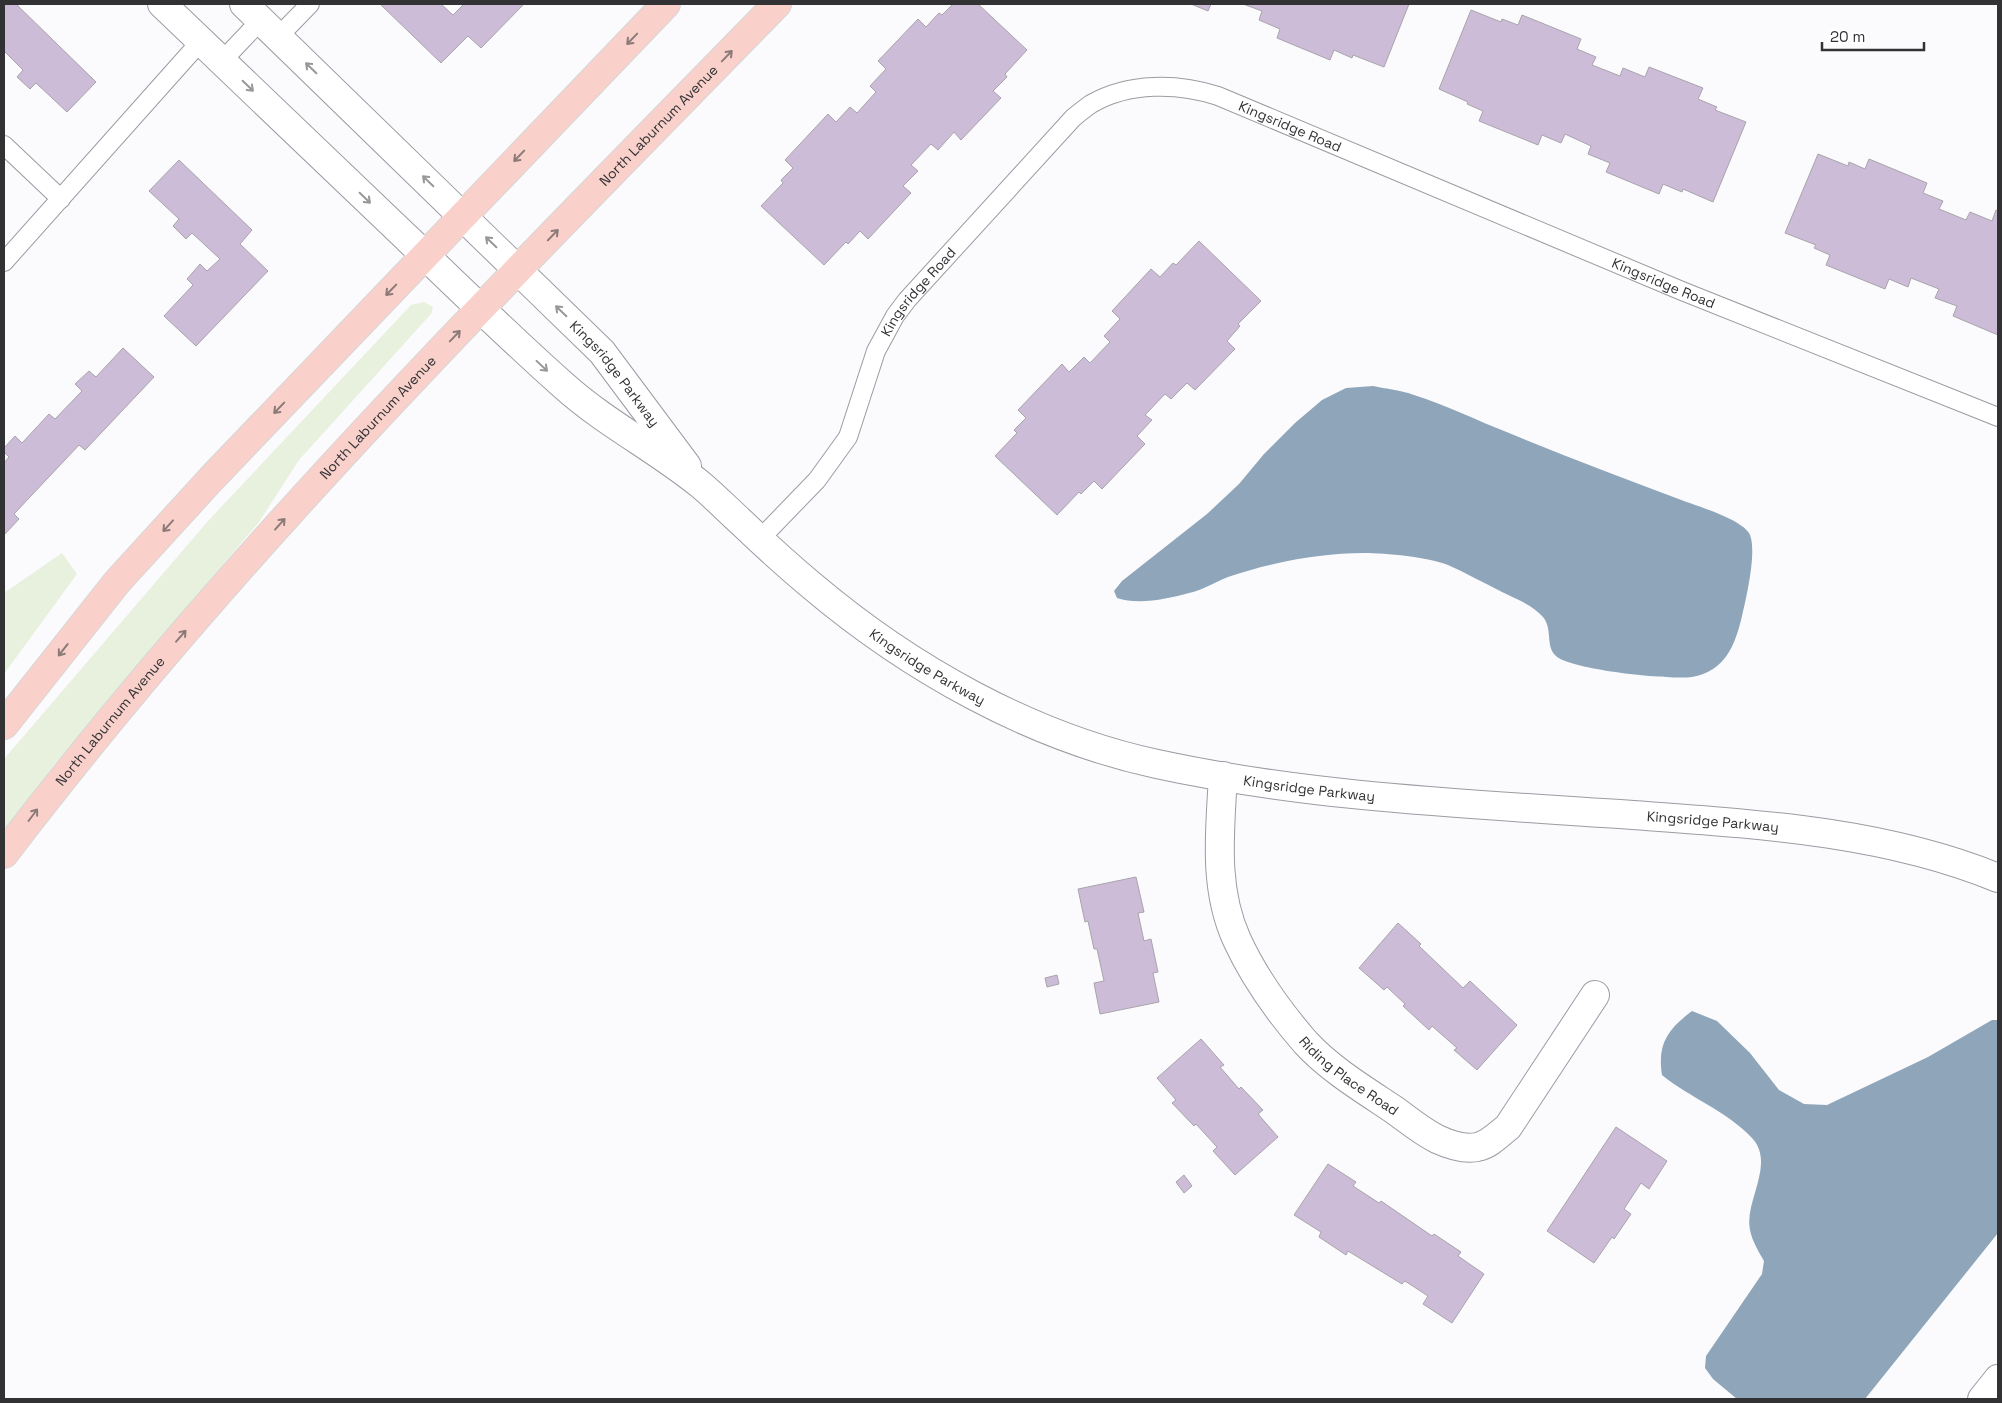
<svg xmlns="http://www.w3.org/2000/svg" width="2002" height="1403" font-family="'Space Grotesk',sans-serif">
<rect width="100%" height="100%" fill="#fbfbfe"/>
<g fill="#e7f1de">
<polygon points="424,302 433,307 431,314 299,460 259,522 54,765 4,831 4,759 208,521 411,305"/>
<polygon points="62,553 77,574 4,674 4,593"/>
</g>
<g fill="#8ea5ba">
<path d="M1373,386C1386,389 1401,390 1414,395C1446,405 1478,421 1509,433C1567,457 1626,479 1684,501C1700,507 1740,519 1749,533C1758,548 1746,599 1742,616C1735,646 1725,671 1692,677C1670,680 1571,670 1556,656C1545,646 1553,629 1543,617C1533,605 1516,599 1502,592C1484,583 1466,573 1448,565C1428,557 1386,553 1364,553C1334,553 1304,557 1274,564C1259,567 1243,572 1228,577C1215,582 1203,590 1189,593C1168,599 1138,605 1117,598L1114,591L1122,581L1207,514L1239,484L1264,454L1295,423L1322,400L1346,388Z"/>
<path d="M1692,1011L1717,1021L1750,1053L1779,1090L1804,1104L1827,1105L1928,1057L1992,1020H1998V1233L1865,1399H1737L1713,1379L1705,1368L1706,1356L1762,1274L1764,1261C1759,1252 1752,1241 1750,1230C1744,1201 1776,1164 1752,1138C1727,1111 1690,1098 1662,1075C1657,1044 1668,1029 1692,1011Z"/>
</g>
<g fill="#cdbcd7" stroke="#a8a4ab">
<polygon points="4,4 16,4 96,82 67,112 36,83 30,89 17,77 23,70 4,51"/>
<polygon points="380,4 441,4 453,15 464,4 524,4 481,48 468,36 441,63"/>
<polygon points="953,4 978,4 1027,50 1005,74 1007,77 993,91 1001,98 961,140 954,132 938,150 931,144 911,165 918,171 903,186 911,193 868,239 860,231 848,244 846,242 824,265 761,206 783,183 781,180 793,168 785,160 828,114 836,122 850,107 857,113 876,92 870,86 886,69 878,61 918,19 926,27 939,13 942,15"/>
<polygon points="1191,4 1211,4 1208,11"/>
<polygon points="1243,4 1409,4 1384,67 1353,55 1352,58 1334,50 1330,60 1277,38 1280,29 1259,20 1262,11"/>
<polygon points="1471,10 1501,22 1502,19 1518,25 1522,15 1581,39 1577,49 1596,57 1592,65 1620,76 1623,68 1645,77 1649,67 1703,88 1698,99 1717,107 1715,110 1746,122 1713,202 1683,189 1682,192 1663,184 1659,194 1606,172 1610,163 1588,154 1591,146 1565,134 1561,143 1542,135 1538,145 1479,121 1483,111 1467,104 1468,102 1439,89"/>
<polygon points="1818,154 1848,166 1849,162 1865,169 1869,159 1927,183 1923,193 1943,201 1939,209 1966,220 1970,212 1992,221 1996,210 1998,211 1998,335 1953,316 1957,306 1935,298 1939,289 1911,278 1908,287 1889,279 1885,289 1826,265 1830,255 1814,248 1816,245 1785,233"/>
<polygon points="179,160 252,230 240,244 268,271 196,346 164,316 193,285 187,279 200,264 207,271 220,259 192,233 186,239 173,226 179,219 149,191"/>
<polygon points="1199,241 1261,301 1238,324 1240,326 1227,341 1235,349 1195,390 1187,383 1171,399 1165,394 1145,415 1152,420 1137,436 1145,444 1102,489 1094,481 1081,494 1079,492 1057,515 995,456 1017,433 1014,430 1026,418 1018,410 1062,364 1069,372 1084,357 1090,363 1110,342 1104,336 1120,319 1112,311 1151,269 1160,277 1173,263 1176,265"/>
<polygon points="123,348 154,377 85,450 79,445 14,514 19,519 4,535 4,463 9,457 4,452 4,448 15,436 22,443 49,414 55,419 82,391 75,384 89,371 96,377"/>
<polygon points="1136,877 1144,912 1138,913 1144,941 1151,939 1158,972 1153,973 1159,1002 1100,1014 1094,983 1104,981 1097,949 1094,949 1088,921 1085,922 1078,889"/>
<polygon points="1398,923 1421,944 1419,946 1463,988 1470,981 1517,1025 1477,1070 1454,1050 1457,1048 1432,1026 1429,1030 1403,1006 1405,1004 1387,987 1384,990 1359,968"/>
<polygon points="1057,975 1059,984 1047,987 1045,978"/>
<polygon points="1201,1039 1224,1065 1220,1067 1239,1089 1241,1087 1263,1110 1258,1114 1278,1137 1235,1175 1213,1151 1217,1147 1196,1124 1194,1126 1172,1103 1176,1100 1157,1078"/>
<polygon points="1616,1127 1667,1161 1649,1189 1641,1183 1624,1209 1631,1214 1614,1239 1612,1237 1594,1263 1547,1231"/>
<polygon points="1328,1164 1356,1182 1353,1186 1379,1203 1381,1201 1432,1236 1434,1234 1461,1252 1458,1256 1484,1274 1452,1323 1423,1304 1428,1296 1405,1281 1402,1284 1348,1251 1346,1255 1319,1237 1321,1232 1294,1215"/>
<polygon points="1184,1175 1192,1186 1184,1193 1176,1182"/>
</g>
<g fill="none" stroke-linecap="round" stroke-linejoin="round">
<defs>
<g id="lane">
<polyline points="278,37 310,4"/>
<polyline points="222,61 261,20"/>
<polyline points="4,145 61,199"/>
<polyline points="4,262 201,41"/>
<path id="s1" d="M759,540L817,480L848,437L876,351L895,316L907,300L1073,118C1079,113 1085,108 1091,104C1129,82 1178,83 1218,96L1682,291L1998,417"/>
</g>
<g id="street">
<path id="s2" d="M162,4C244,83 326,161 408,239C459,288 510,338 563,385C605,423 657,449 701,485C714,496 727,509 740,521C763,543 787,565 811,585C909,668 1031,737 1157,764C1314,798 1474,804 1633,815C1756,824 1883,831 1998,878"/>
<path id="s3" d="M244,4L602,352L687,466"/>
<path id="s4" d="M1223,776C1220,831 1213,888 1237,940C1254,977 1279,1012 1306,1043C1330,1069 1363,1089 1393,1109C1407,1119 1421,1131 1437,1139C1448,1144 1464,1150 1477,1147C1489,1145 1499,1134 1508,1127L1595,995"/>
<polyline points="1982,1399 1998,1379"/>
</g>
<g id="primary">
<polyline points="4,725 117,582 211,479 666,4"/>
<path id="s5" d="M4,854C236,549 510,278 777,4"/>
</g>
</defs>
<use href="#lane" stroke="#9b9ba2" stroke-width="20"/>
<use href="#street" stroke="#9b9ba2" stroke-width="30"/>
<use href="#primary" stroke="#d6d6d7" stroke-width="30"/>
<use href="#lane" stroke="#fff" stroke-width="18"/>
<use href="#street" stroke="#fff" stroke-width="28"/>
<use href="#primary" stroke="#f9d1ca" stroke-width="28"/>
</g>
<defs><path id="oneway-shaft" d="M-6 0H5M1.5-3L5.5 0L1.5 3" fill="none" stroke-width="1.6" stroke-linecap="round" stroke-linejoin="round" transform="scale(1.25)"/></defs>
<g stroke="#8c7a78">
<use href="#oneway-shaft" transform="translate(632 39) rotate(134)"/>
<use href="#oneway-shaft" transform="translate(727 56) rotate(-46)"/>
<use href="#oneway-shaft" transform="translate(519 156) rotate(134)"/>
<use href="#oneway-shaft" transform="translate(553 235) rotate(-46)"/>
<use href="#oneway-shaft" transform="translate(391 290) rotate(134)"/>
<use href="#oneway-shaft" transform="translate(455 336) rotate(-46)"/>
<use href="#oneway-shaft" transform="translate(279 408) rotate(134)"/>
<use href="#oneway-shaft" transform="translate(280 524) rotate(-48)"/>
<use href="#oneway-shaft" transform="translate(168 526) rotate(132)"/>
<use href="#oneway-shaft" transform="translate(181 636) rotate(-49)"/>
<use href="#oneway-shaft" transform="translate(63 650) rotate(128)"/>
<use href="#oneway-shaft" transform="translate(33 815) rotate(-53)"/>
</g>
<g stroke="#98989a">
<use href="#oneway-shaft" transform="translate(311 68) rotate(-136)"/>
<use href="#oneway-shaft" transform="translate(248 86) rotate(44)"/>
<use href="#oneway-shaft" transform="translate(428 181) rotate(-136)"/>
<use href="#oneway-shaft" transform="translate(365 198) rotate(44)"/>
<use href="#oneway-shaft" transform="translate(491 242) rotate(-136)"/>
<use href="#oneway-shaft" transform="translate(561 311) rotate(-136)"/>
<use href="#oneway-shaft" transform="translate(542 366) rotate(43)"/>
</g>
<g text-anchor="middle" dominant-baseline="central" stroke-width="4" stroke-linejoin="round" paint-order="stroke">
<g font-size="14" fill="#323235" stroke="#fff">
<text stroke="none"><textPath href="#s5" startOffset="980">North Laburnum Avenue</textPath></text>
<text stroke="none"><textPath href="#s1" startOffset="765">Kingsridge Road</textPath></text>
<text stroke="none"><textPath href="#s1" startOffset="1170">Kingsridge Road</textPath></text>
<text stroke="none"><textPath href="#s1" startOffset="300">Kingsridge Road</textPath></text>
<text stroke="none"><textPath href="#s3" startOffset="524">Kingsridge Parkway</textPath></text>
<text stroke="none"><textPath href="#s5" startOffset="575">North Laburnum Avenue</textPath></text>
<text stroke="none"><textPath href="#s2" startOffset="1015">Kingsridge Parkway</textPath></text>
<text stroke="none"><textPath href="#s5" startOffset="170">North Laburnum Avenue</textPath></text>
<text stroke="none"><textPath href="#s2" startOffset="1420">Kingsridge Parkway</textPath></text>
<text stroke="none"><textPath href="#s2" startOffset="1825">Kingsridge Parkway</textPath></text>
<text stroke="none"><textPath href="#s4" startOffset="345">Riding Place Road</textPath></text>
</g>
</g>
<rect width="2002" height="1403" fill="none" stroke="#323235" stroke-width="10"/>
<path d="M1822 42v8h102v-8" fill="none" stroke="#323235" stroke-width="2.5"/>
<text x="1830" y="42" font-size="15" fill="#323235" stroke="#ffffff" stroke-width="4" paint-order="stroke">20 m</text>
</svg>
